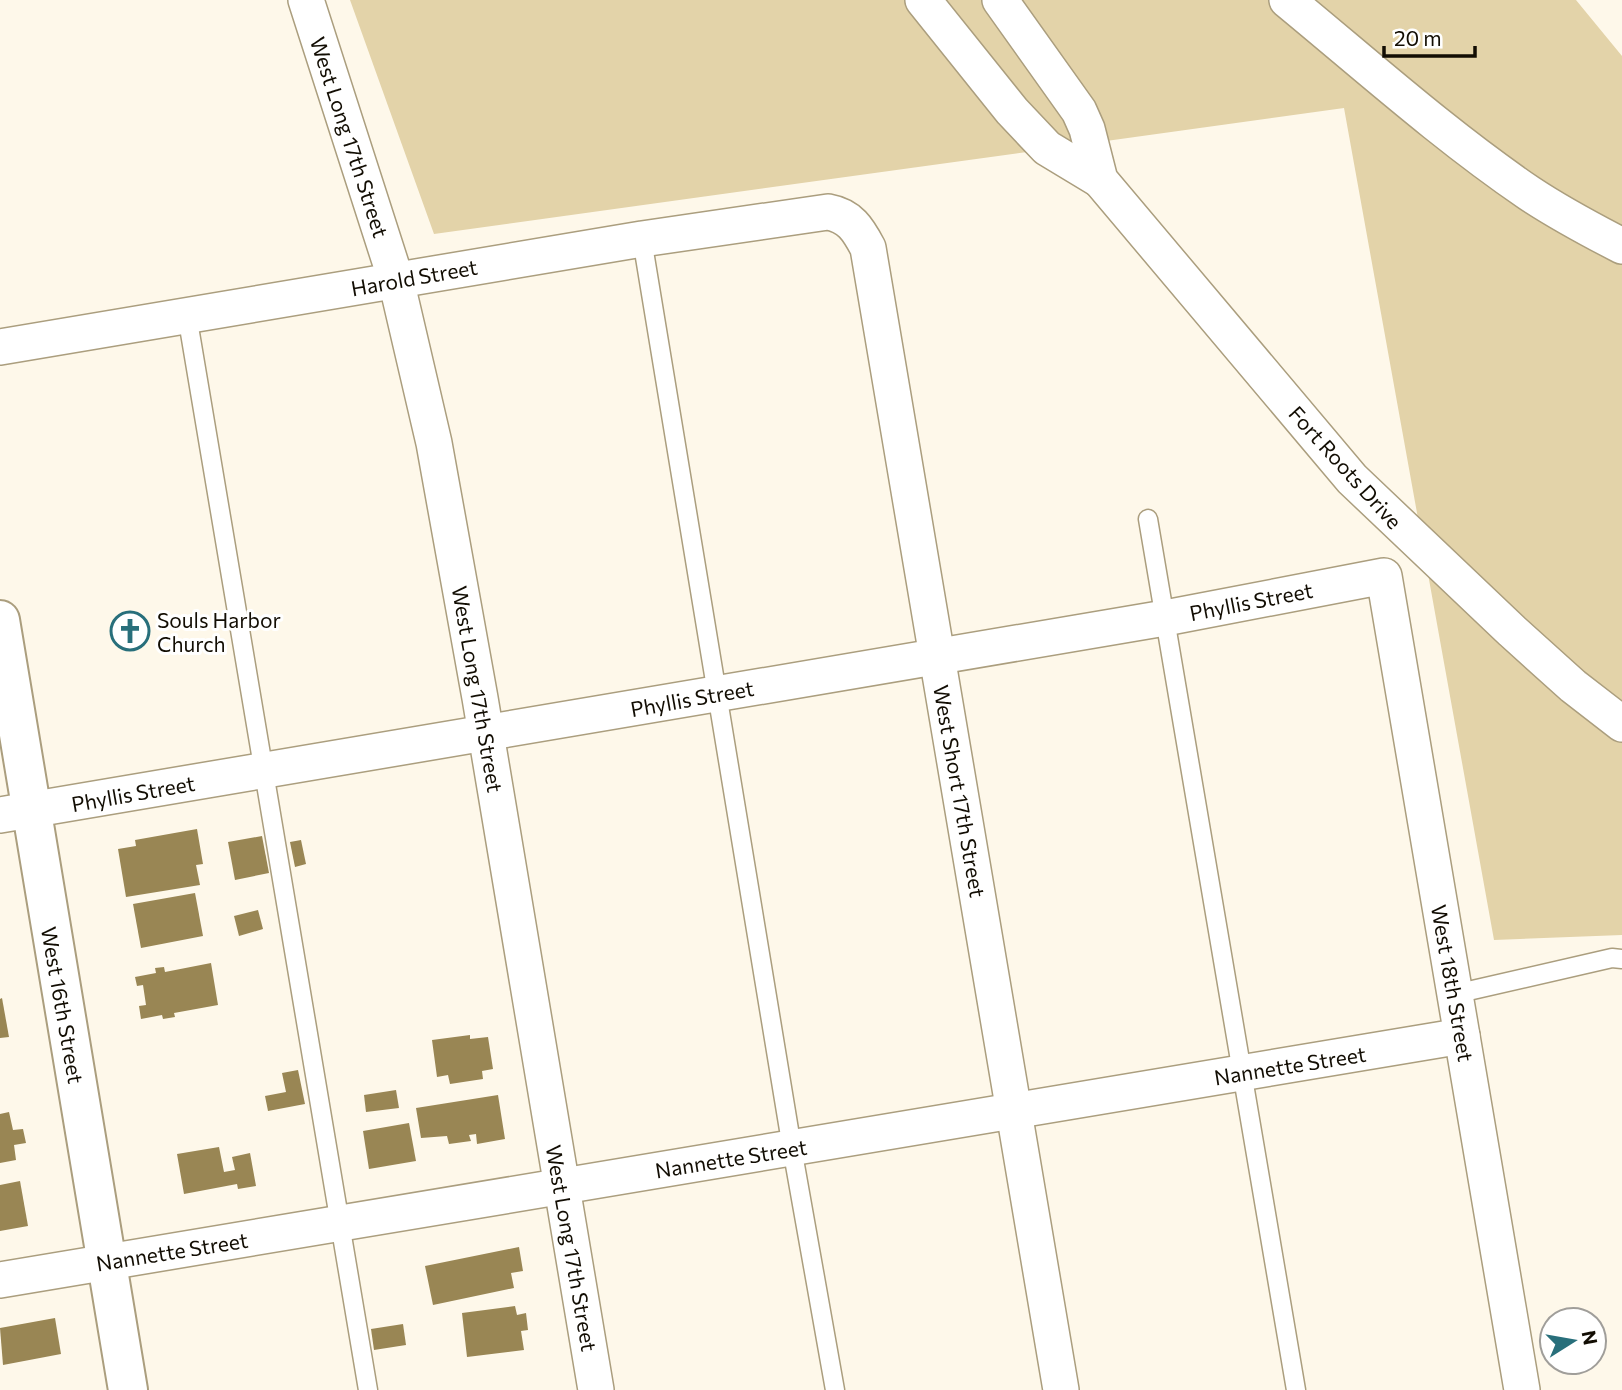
<svg xmlns="http://www.w3.org/2000/svg" width="1622" height="1390" font-family="Commissioner,sans-serif">
<rect width="100%" height="100%" fill="#fef8ea"/>
<polygon fill="#e3d3a9" points="350,0 1576,0 1622,56 1622,935 1494,940 1344,108 434,234"/>
<g fill="#998654">
<polygon points="197,829 203,864 196,865 200,885 126,897 118,849 136,846 135,840"/>
<polygon points="262,836 269,873 235,880 228,842"/>
<polygon points="301,840 306,864 295,867 290,842"/>
<polygon points="195,893 203,936 141,948 133,904"/>
<polygon points="258,910 263,929 239,936 234,916"/>
<polygon points="211,963 218,1005 174,1013 175,1017 163,1019 162,1015 141,1019 139,1006 146,1005 143,985 137,986 135,977 156,973 155,968 164,967 165,972"/>
<polygon points="2,998 9,1037 0,1038 0,999"/>
<polygon points="470,1035 470,1039 488,1037 493,1069 482,1071 483,1079 450,1084 448,1075 437,1077 432,1040"/>
<polygon points="298,1070 305,1104 268,1111 265,1096 286,1092 282,1073"/>
<polygon points="396,1090 399,1108 366,1112 364,1095"/>
<polygon points="498,1095 505,1139 477,1144 476,1134 469,1135 471,1141 449,1144 447,1136 421,1138 416,1108"/>
<polygon points="9,1112 13,1130 23,1129 26,1143 14,1145 16,1160 0,1163 0,1114"/>
<polygon points="409,1123 416,1161 369,1169 363,1131"/>
<polygon points="219,1147 224,1172 235,1170 232,1157 250,1153 256,1186 238,1189 237,1184 184,1194 177,1154"/>
<polygon points="20,1181 28,1226 0,1231 0,1185"/>
<polygon points="519,1247 523,1271 511,1273 514,1288 433,1305 425,1266"/>
<polygon points="515,1306 517,1315 526,1313 528,1330 521,1331 524,1350 467,1357 462,1313"/>
<polygon points="55,1318 61,1354 3,1365 0,1328"/>
<polygon points="403,1324 406,1345 374,1350 371,1329"/>
</g>
<g fill="none" stroke-linecap="round" stroke-linejoin="round">
<defs>
<g id="service">
<polyline points="642,239 792,1148 835,1390"/>
<polyline points="187,315 368,1390"/>
<polyline points="1148,519 1296,1390"/>
<polyline points="1455,994 1612,958 1622,959"/>
</g>
<g id="minor">
<polyline points="306,0 396,280 434,443 480,698 596,1390"/>
<polyline points="923,0 1012,111 1047,148 1100,180"/>
<polyline points="1000,0 1079,111 1087,129 1100,180 1352,479 1512,631 1573,686 1622,724"/>
<path d="M1287,0C1366,65 1444,135 1529,193C1559,213 1591,230 1622,246"/>
<path d="M0,347L642,239L828,212C850,216 858,229 868,248L1061,1390"/>
<polyline points="0,815 1165,618 1384,576 1522,1390"/>
<polyline points="0,1280 1462,1036"/>
</g>
<polyline id="tertiary" points="0,620 128,1390"/>
</defs>
<use href="#service" stroke="#ab9e7e" stroke-width="21"/>
<use href="#minor" stroke="#ab9e7e" stroke-width="38"/>
<use href="#tertiary" stroke="#ab9e7e" stroke-width="42"/>
<use href="#service" stroke="#fff" stroke-width="18"/>
<use href="#minor" stroke="#fff" stroke-width="35"/>
<use href="#tertiary" stroke="#fff" stroke-width="38"/>
</g>
<defs>
<symbol id="church-ring" viewBox="-11 -11 22 22"><circle r="9.5" fill="#fff" stroke="#286f7b" stroke-width="1.5"/><path d="M-1.2-6h2.4v3.5h3.3v2.4h-3.3V6h-2.4V-.1h-3.3v-2.4h3.3Z" fill="#286f7b"/></symbol>
</defs>
<g fill-rule="evenodd">
<use href="#church-ring" x="108" y="609" width="44" height="44"/>
</g>
<g text-anchor="middle" dominant-baseline="central" stroke-width="6" stroke-linejoin="round" paint-order="stroke">
<g font-size="21" fill="#120d03" stroke="#fff">
<text transform="translate(350 137) rotate(72)">West Long 17th Street</text>
<text transform="translate(414 277) rotate(-10)">Harold Street</text>
<text transform="translate(1346 467) rotate(48)">Fort Roots Drive</text>
<text transform="translate(1251 601) rotate(-11)">Phyllis Street</text>
<text transform="translate(478 689) rotate(80)">West Long 17th Street</text>
<text transform="translate(692 698) rotate(-10)">Phyllis Street</text>
<text transform="translate(960 791) rotate(80)">West Short 17th Street</text>
<text transform="translate(133 793) rotate(-10)">Phyllis Street</text>
<text transform="translate(1453 983) rotate(80)">West 18th Street</text>
<text transform="translate(63 1005) rotate(80)">West 16th Street</text>
<text transform="translate(1290 1065) rotate(-9)">Nannette Street</text>
<text transform="translate(731 1158) rotate(-9)">Nannette Street</text>
<text transform="translate(572 1248) rotate(80)">West Long 17th Street</text>
<text transform="translate(172 1251) rotate(-9)">Nannette Street</text>
</g>
<g font-size="21" fill="#120d03" stroke="#fff" text-anchor="start">
<text x="157" y="619">Souls Harbor<tspan x="157" dy="24">Church</tspan></text>
</g>
</g>
<g transform="translate(1573 1341) rotate(79)"><circle r="33" fill="#ffffff" stroke="#a09e9a" stroke-width="2"/>
<path d="M0-5L12 26L0 18L-12 26Z" fill="#286f7b"/>
<text y="-10" font-size="19" font-weight="bold" text-anchor="middle" fill="#120d03">N</text>
</g>
<path d="M1384 46v10h91v-10" fill="none" stroke="#120d03" stroke-width="3.5"/>
<text x="1394" y="46" font-size="21" fill="#120d03" stroke="#ffffff" stroke-width="5" paint-order="stroke">20 m</text>
</svg>
